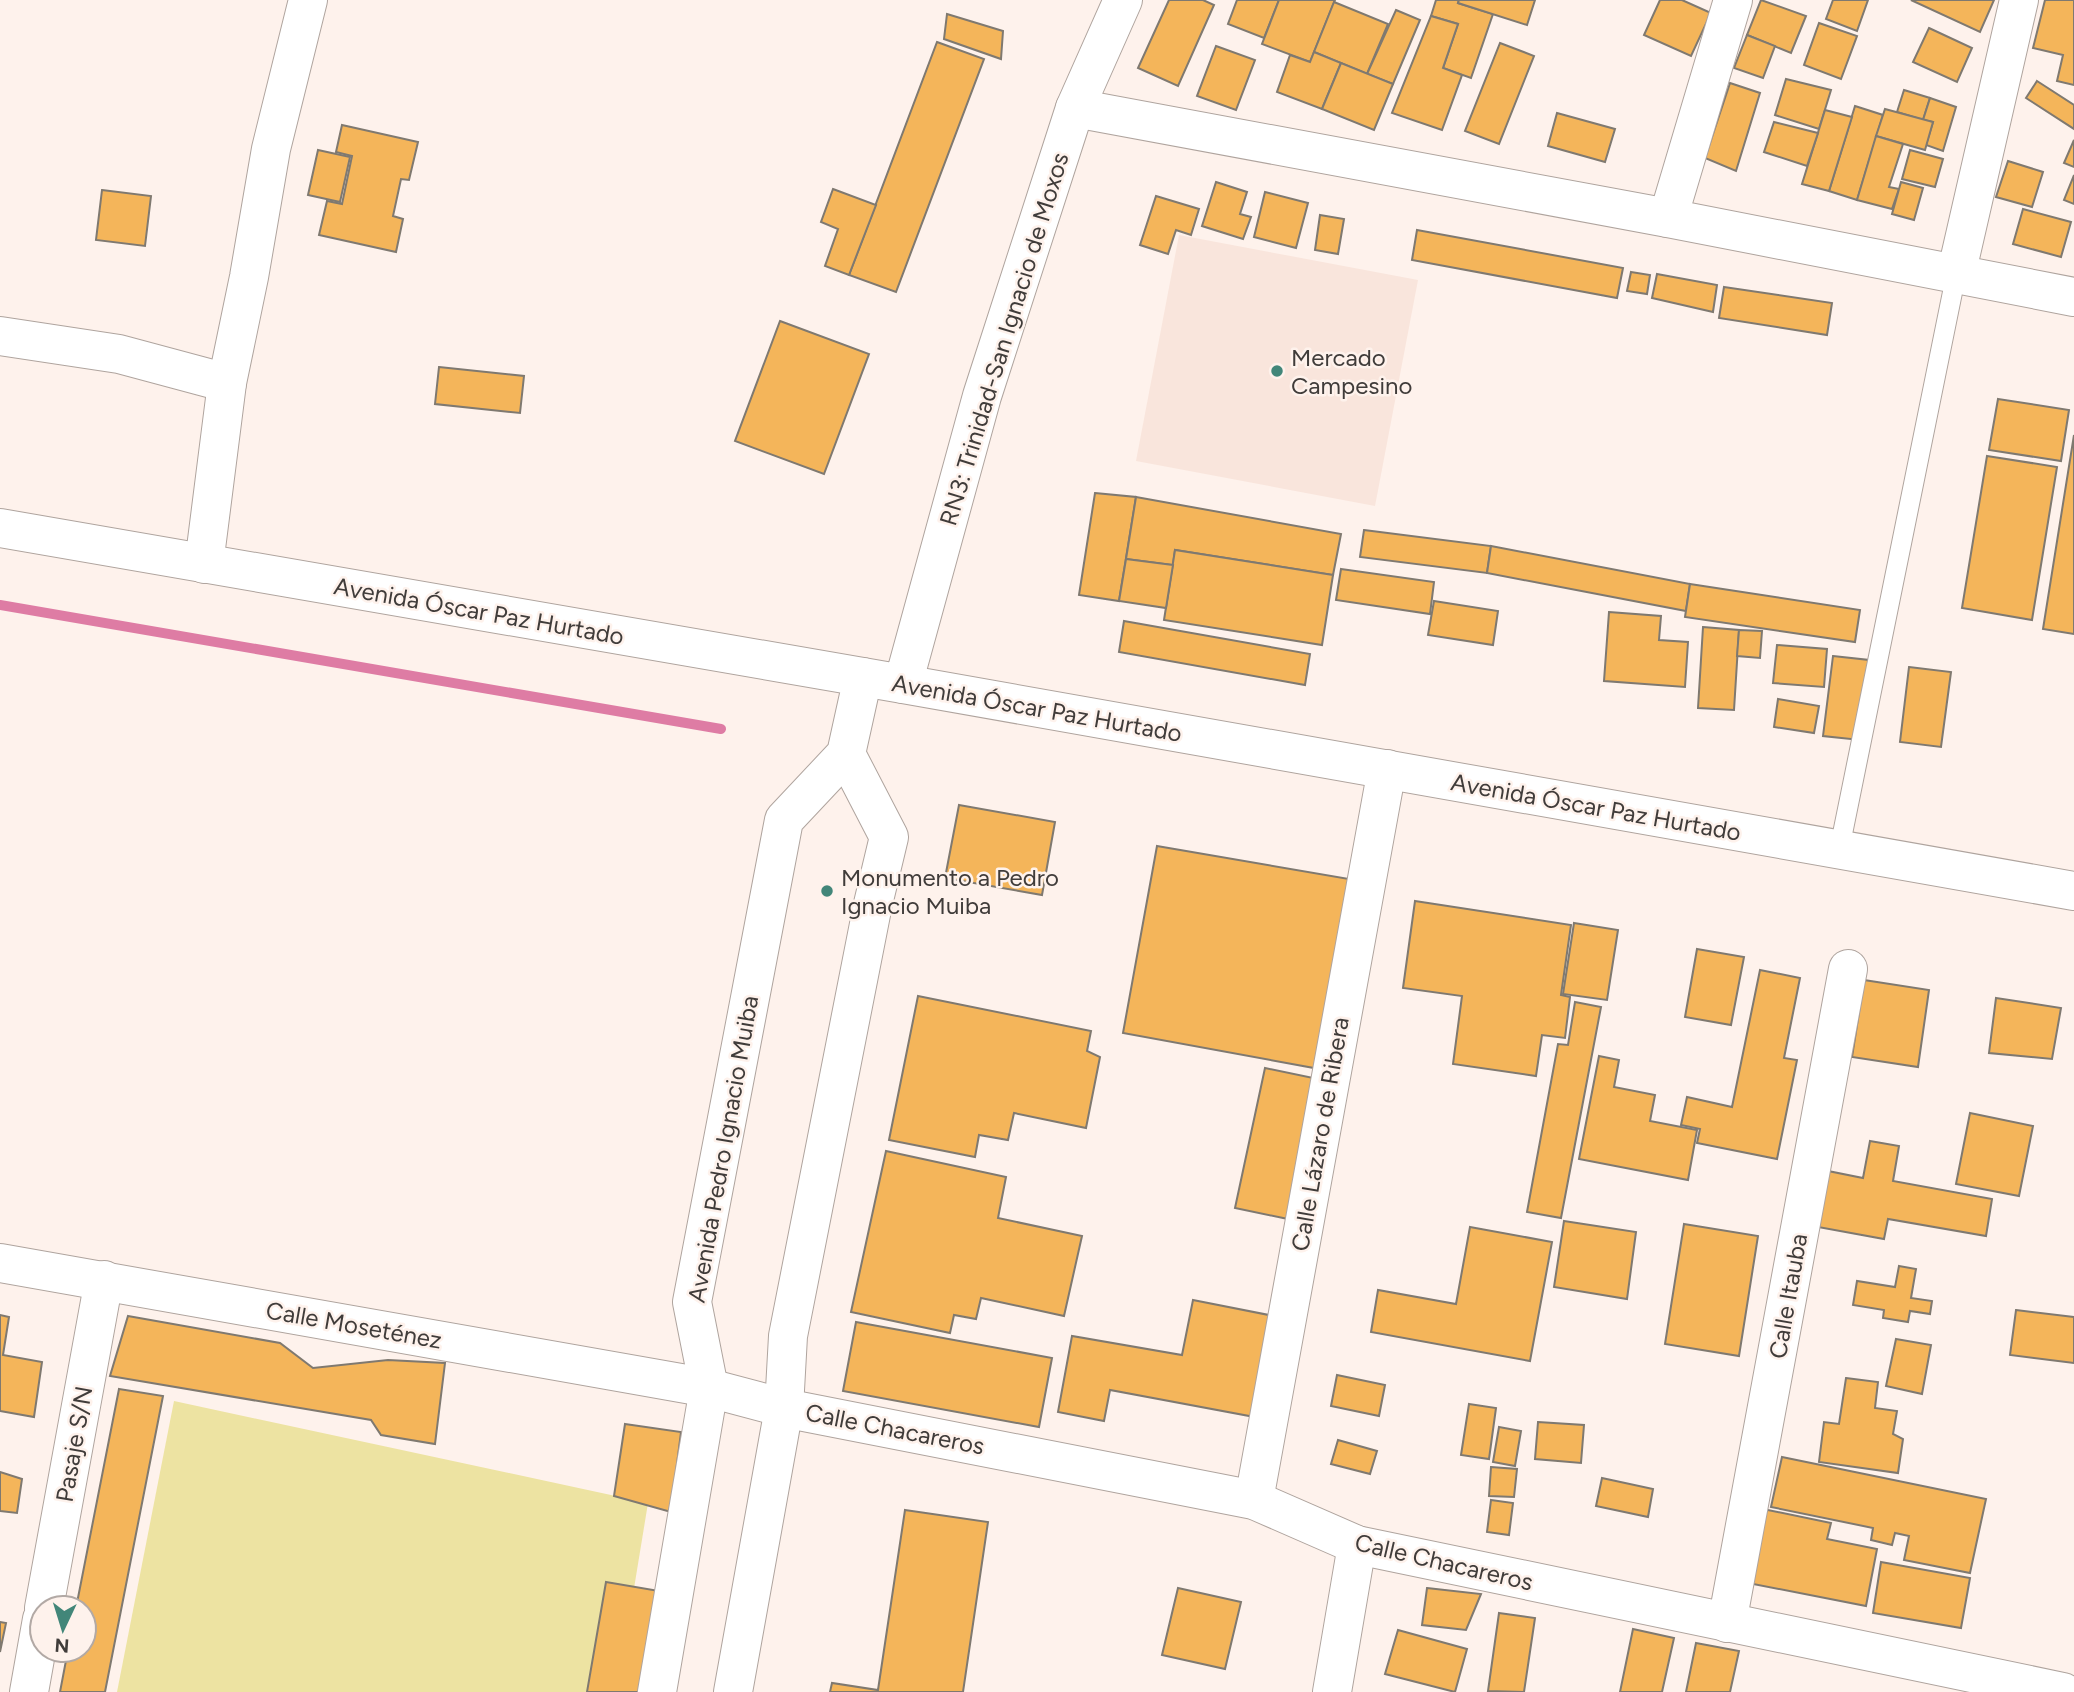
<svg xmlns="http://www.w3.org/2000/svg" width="2074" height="1692" font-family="Figtree,sans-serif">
<rect width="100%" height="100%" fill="#fef2ec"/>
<polygon fill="#f9e5dc" points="1179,235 1418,280 1375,506 1136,461"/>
<polygon fill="#ede3a2" points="174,1401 648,1503 617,1692 117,1692"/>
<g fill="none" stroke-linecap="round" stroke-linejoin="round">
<polyline stroke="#de7ca4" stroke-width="10" points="0,605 721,729"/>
</g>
<g fill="#f4b55a" stroke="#7f7970" stroke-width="2">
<polygon points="1169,0 1203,0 1214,5 1178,86 1138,68"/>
<polygon points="1237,0 1279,0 1264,38 1228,24"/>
<polygon points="1279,0 1335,0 1310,62 1262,44"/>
<polygon points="1436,0 1459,0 1458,3 1493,14 1471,78 1443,68 1458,24 1431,16"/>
<polygon points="1459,0 1535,0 1527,25 1458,3"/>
<polygon points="1660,0 1682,0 1711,13 1691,56 1644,35"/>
<polygon points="1761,0 1806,16 1791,53 1747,35"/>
<polygon points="1833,0 1868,0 1857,31 1826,19"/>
<polygon points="1911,0 1994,0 1980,32"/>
<polygon points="2045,0 2074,0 2074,85 2057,81 2063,55 2033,48"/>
<polygon points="1334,2 1388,24 1367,74 1314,52"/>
<polygon points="1396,10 1420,20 1393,84 1367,74"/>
<polygon points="947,14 1003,31 1001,59 944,39"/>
<polygon points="1431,16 1458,24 1443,68 1462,75 1442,130 1392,113"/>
<polygon points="1819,23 1857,36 1841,79 1804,65"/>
<polygon points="1929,28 1972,48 1957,82 1913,62"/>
<polygon points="1747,35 1775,46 1763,78 1734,68"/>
<polygon points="937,42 984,59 896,292 849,275"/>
<polygon points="1500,43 1534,56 1499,144 1465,131"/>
<polygon points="1216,46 1255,60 1236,110 1197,96"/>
<polygon points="1314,52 1341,63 1322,109 1277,92 1290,55 1310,62"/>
<polygon points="1341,63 1393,84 1374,130 1322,109"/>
<polygon points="1786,79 1831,90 1819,129 1775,115"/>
<polygon points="2037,81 2074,105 2074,129 2026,98"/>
<polygon points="1730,83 1760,93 1736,171 1705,158"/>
<polygon points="1904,90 1930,98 1923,120 1897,112"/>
<polygon points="1930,98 1956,107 1943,151 1926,145 1933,122 1923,120"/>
<polygon points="1855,106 1883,115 1857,200 1829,191"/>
<polygon points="1885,109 1933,122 1925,150 1876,136"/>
<polygon points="1825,110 1852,117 1829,191 1802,184"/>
<polygon points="1557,113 1615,129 1605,162 1548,146"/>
<polygon points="1774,122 1818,133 1807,166 1764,152"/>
<polygon points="342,125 418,142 409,180 401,179 393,216 403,219 396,252 319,235 327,201 342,204 352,156 336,152"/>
<polygon points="1876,136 1903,144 1889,187 1899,189 1892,209 1857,200"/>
<polygon points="2074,140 2074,167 2064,163"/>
<polygon points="318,150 350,157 340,202 308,195"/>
<polygon points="1910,150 1943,159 1935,187 1902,179"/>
<polygon points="2008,161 2043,172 2032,207 1996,197"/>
<polygon points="2074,175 2074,204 2064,200"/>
<polygon points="1216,182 1247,192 1240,214 1251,217 1243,239 1202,226"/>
<polygon points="1901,182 1923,188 1914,220 1892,214"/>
<polygon points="833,189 876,205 849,275 825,266 838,229 821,222"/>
<polygon points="102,190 151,196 145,246 96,240"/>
<polygon points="1265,192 1308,203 1296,248 1254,237"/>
<polygon points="1156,196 1199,209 1191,235 1176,230 1168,254 1140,245"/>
<polygon points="2023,209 2071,222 2061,257 2013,244"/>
<polygon points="1320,215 1344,219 1338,254 1315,250"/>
<polygon points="1417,230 1623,268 1617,298 1412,260"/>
<polygon points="1631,272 1650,275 1647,294 1627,291"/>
<polygon points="1657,274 1717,285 1713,312 1652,298"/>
<polygon points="1724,287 1832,303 1827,335 1719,318"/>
<polygon points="780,321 869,354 824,474 735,441"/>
<polygon points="439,367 524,376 520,413 435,404"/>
<polygon points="1998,399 2069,410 2061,461 1989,450"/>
<polygon points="2074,435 2074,634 2043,629"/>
<polygon points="1987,456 2057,467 2032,620 1962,608"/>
<polygon points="1095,493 1136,497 1119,601 1079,595"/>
<polygon points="1136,497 1341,534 1333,575 1175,550 1173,565 1126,559"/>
<polygon points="1364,530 1491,546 1487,573 1360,557"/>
<polygon points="1491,546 1690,584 1686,611 1487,573"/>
<polygon points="1175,550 1333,575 1322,645 1164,620"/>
<polygon points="1126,559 1173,565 1166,608 1119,601"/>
<polygon points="1341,569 1434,582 1430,614 1336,600"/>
<polygon points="1690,584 1860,610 1855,642 1685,617"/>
<polygon points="1434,601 1498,611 1493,645 1428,635"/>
<polygon points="1609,612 1661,616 1659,640 1688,642 1685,687 1604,681"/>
<polygon points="1124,621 1310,654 1305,685 1119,652"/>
<polygon points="1703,627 1739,630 1734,710 1698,708"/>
<polygon points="1739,630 1762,631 1760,658 1737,656"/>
<polygon points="1777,645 1827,649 1824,687 1773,683"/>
<polygon points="1833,656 1869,660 1860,740 1823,736"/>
<polygon points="1909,667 1951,672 1941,747 1900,742"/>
<polygon points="1778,699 1819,706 1814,733 1774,727"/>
<polygon points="959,805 1055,822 1042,895 945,878"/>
<polygon points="1157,846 1349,879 1314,1068 1123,1033"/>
<polygon points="1415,901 1571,925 1561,995 1570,997 1565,1038 1542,1035 1536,1076 1453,1064 1462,996 1403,988"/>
<polygon points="1574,923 1618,930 1607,1000 1563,994"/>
<polygon points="1697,949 1744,957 1731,1025 1685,1017"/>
<polygon points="1760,970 1800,978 1784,1058 1797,1060 1777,1159 1697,1143 1700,1129 1681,1125 1687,1097 1732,1107"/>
<polygon points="1864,980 1929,990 1918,1067 1852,1057"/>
<polygon points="918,996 1091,1031 1087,1051 1100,1057 1086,1128 1014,1113 1008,1140 979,1135 975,1157 889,1140"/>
<polygon points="1996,998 2061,1008 2052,1059 1989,1053"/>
<polygon points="1575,1002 1601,1007 1561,1218 1527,1212 1558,1044 1568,1045"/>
<polygon points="1599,1056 1619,1060 1614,1087 1655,1095 1650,1121 1697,1130 1688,1180 1579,1159"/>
<polygon points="1265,1068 1318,1079 1288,1219 1235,1208"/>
<polygon points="1970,1113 2033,1126 2019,1196 1956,1184"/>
<polygon points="1870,1141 1899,1146 1893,1181 1992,1199 1986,1236 1888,1219 1884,1239 1818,1227 1828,1171 1863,1178"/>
<polygon points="886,1151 1006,1177 998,1218 1082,1236 1064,1316 981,1298 976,1319 954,1315 950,1333 851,1312"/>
<polygon points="1564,1221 1636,1232 1627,1299 1554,1287"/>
<polygon points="1684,1224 1758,1236 1739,1356 1665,1344"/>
<polygon points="1470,1227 1552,1242 1530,1361 1371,1332 1378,1290 1456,1304"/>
<polygon points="1899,1266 1916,1269 1911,1298 1932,1301 1930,1314 1910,1311 1908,1322 1883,1318 1884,1310 1853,1305 1857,1281 1895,1287"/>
<polygon points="1193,1300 1279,1317 1260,1418 1110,1390 1104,1421 1058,1412 1072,1336 1182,1355"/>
<polygon points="2016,1310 2074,1317 2074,1363 2010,1355"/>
<polygon points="0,1315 9,1317 3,1355 42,1362 34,1417 0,1411"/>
<polygon points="128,1316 280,1343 313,1368 388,1360 445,1363 435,1444 381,1435 371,1420 110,1376"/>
<polygon points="856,1322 1052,1358 1039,1427 843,1391"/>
<polygon points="1896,1339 1931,1345 1922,1394 1886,1386"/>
<polygon points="1337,1375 1385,1385 1379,1416 1331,1406"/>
<polygon points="1846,1378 1878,1382 1875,1408 1897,1411 1893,1434 1903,1439 1898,1473 1819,1462 1824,1422 1839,1424"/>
<polygon points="119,1389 163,1396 105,1692 60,1692 68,1650 84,1650 84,1608 76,1608"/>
<polygon points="1469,1404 1496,1408 1489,1459 1461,1455"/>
<polygon points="1538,1422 1584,1425 1581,1463 1535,1459"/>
<polygon points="625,1424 681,1432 671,1512 614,1496"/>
<polygon points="1499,1427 1521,1431 1515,1466 1493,1462"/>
<polygon points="1338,1440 1377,1451 1370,1474 1331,1464"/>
<polygon points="1782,1457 1986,1499 1970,1573 1904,1560 1909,1536 1895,1533 1892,1545 1871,1540 1873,1528 1771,1507"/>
<polygon points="1491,1467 1517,1469 1514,1497 1489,1496"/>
<polygon points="0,1472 22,1479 17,1513 0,1511"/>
<polygon points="1602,1478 1653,1489 1648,1517 1596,1506"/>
<polygon points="1491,1500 1513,1503 1509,1535 1487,1532"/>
<polygon points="1763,1509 1831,1523 1827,1539 1877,1549 1866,1606 1748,1583"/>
<polygon points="905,1510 988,1522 963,1692 830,1692 832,1683 878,1690"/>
<polygon points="1881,1562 1970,1578 1961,1628 1873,1613"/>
<polygon points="606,1582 665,1592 648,1692 587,1692"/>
<polygon points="1178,1588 1241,1602 1225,1669 1162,1655"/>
<polygon points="1427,1588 1481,1594 1466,1630 1422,1625"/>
<polygon points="1499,1613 1535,1618 1524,1692 1488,1691"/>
<polygon points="0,1622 6,1623 0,1652"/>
<polygon points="1633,1629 1674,1638 1662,1692 1620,1692"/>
<polygon points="1398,1630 1467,1649 1455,1692 1385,1674"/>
<polygon points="1696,1643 1739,1651 1730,1692 1686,1692"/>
</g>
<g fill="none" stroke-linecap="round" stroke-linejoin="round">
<defs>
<polyline id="lane" points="1839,851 1956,275"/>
<g id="street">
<polyline points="1075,108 1668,218 2074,297"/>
<polyline points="1668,218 1733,0"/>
<polyline points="1956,275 2019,0"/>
<polyline points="0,336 119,354 227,383"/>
<polyline points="204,564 227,383 249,277 271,149 308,0"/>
<polyline points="0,1263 709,1388 784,1408 1254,1500 1357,1545 2063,1692"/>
<polyline points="1254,1500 1387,769"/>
<polyline points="44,1608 104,1280"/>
<polyline points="1727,1623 1848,969"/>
<polyline points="29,1692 42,1619"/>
<polyline points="1332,1692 1357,1545"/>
</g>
<g id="primary">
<polyline points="903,684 2074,891"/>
<polyline points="657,1692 709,1388 692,1302 784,820 846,754 863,677"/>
<polyline points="733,1692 784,1408 788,1336 873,904 889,837 846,754"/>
</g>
<polyline id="highway" points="0,528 903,684 982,396 1075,108 1123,0"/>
</defs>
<use href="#lane" stroke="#afa49e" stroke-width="21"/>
<use href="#street" stroke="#afa49e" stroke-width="40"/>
<use href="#primary" stroke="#afa49e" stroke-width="40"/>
<use href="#highway" stroke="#afa49e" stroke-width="40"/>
<use href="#lane" stroke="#fff" stroke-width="19"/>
<use href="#street" stroke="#fff" stroke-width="38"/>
<use href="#primary" stroke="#fff" stroke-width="38"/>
<use href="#highway" stroke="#fff" stroke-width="38"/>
</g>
<g fill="#428679" stroke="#fef2ec" stroke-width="2.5">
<circle cx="1277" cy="371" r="7"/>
<circle cx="827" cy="891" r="7"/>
</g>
<g text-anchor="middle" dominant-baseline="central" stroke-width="5" stroke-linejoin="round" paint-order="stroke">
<g font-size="24" fill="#403c3a" stroke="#fef2ec">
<text transform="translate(1004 339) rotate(-73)">RN3: Trinidad-San Ignacio de Moxos</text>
<text transform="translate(479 611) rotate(10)">Avenida Óscar Paz Hurtado</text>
<text transform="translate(1037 708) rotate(10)">Avenida Óscar Paz Hurtado</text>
<text transform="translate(1596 807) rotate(10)">Avenida Óscar Paz Hurtado</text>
<text transform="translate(1320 1134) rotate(-80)">Calle Lázaro de Ribera</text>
<text transform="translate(723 1149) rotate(-80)">Avenida Pedro Ignacio Muiba</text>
<text transform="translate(1788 1296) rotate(-80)">Calle Itauba</text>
<text transform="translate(354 1325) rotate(10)">Calle Moseténez</text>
<text transform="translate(895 1429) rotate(11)">Calle Chacareros</text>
<text transform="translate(74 1444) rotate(-80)">Pasaje S/N</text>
<text transform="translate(1444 1562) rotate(13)">Calle Chacareros</text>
</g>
<g font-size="24" fill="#403c3a" stroke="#fef2ec" text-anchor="start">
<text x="1291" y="357">Mercado<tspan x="1291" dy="28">Campesino</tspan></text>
<text x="841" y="877">Monumento a Pedro<tspan x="841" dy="28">Ignacio Muiba</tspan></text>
</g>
</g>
<g transform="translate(63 1629) rotate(184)"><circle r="33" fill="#fef2ec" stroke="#b2a9a5" stroke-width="2"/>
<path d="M0-5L12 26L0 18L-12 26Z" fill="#428679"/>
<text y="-10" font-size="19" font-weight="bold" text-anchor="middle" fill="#403c3a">N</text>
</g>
</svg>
